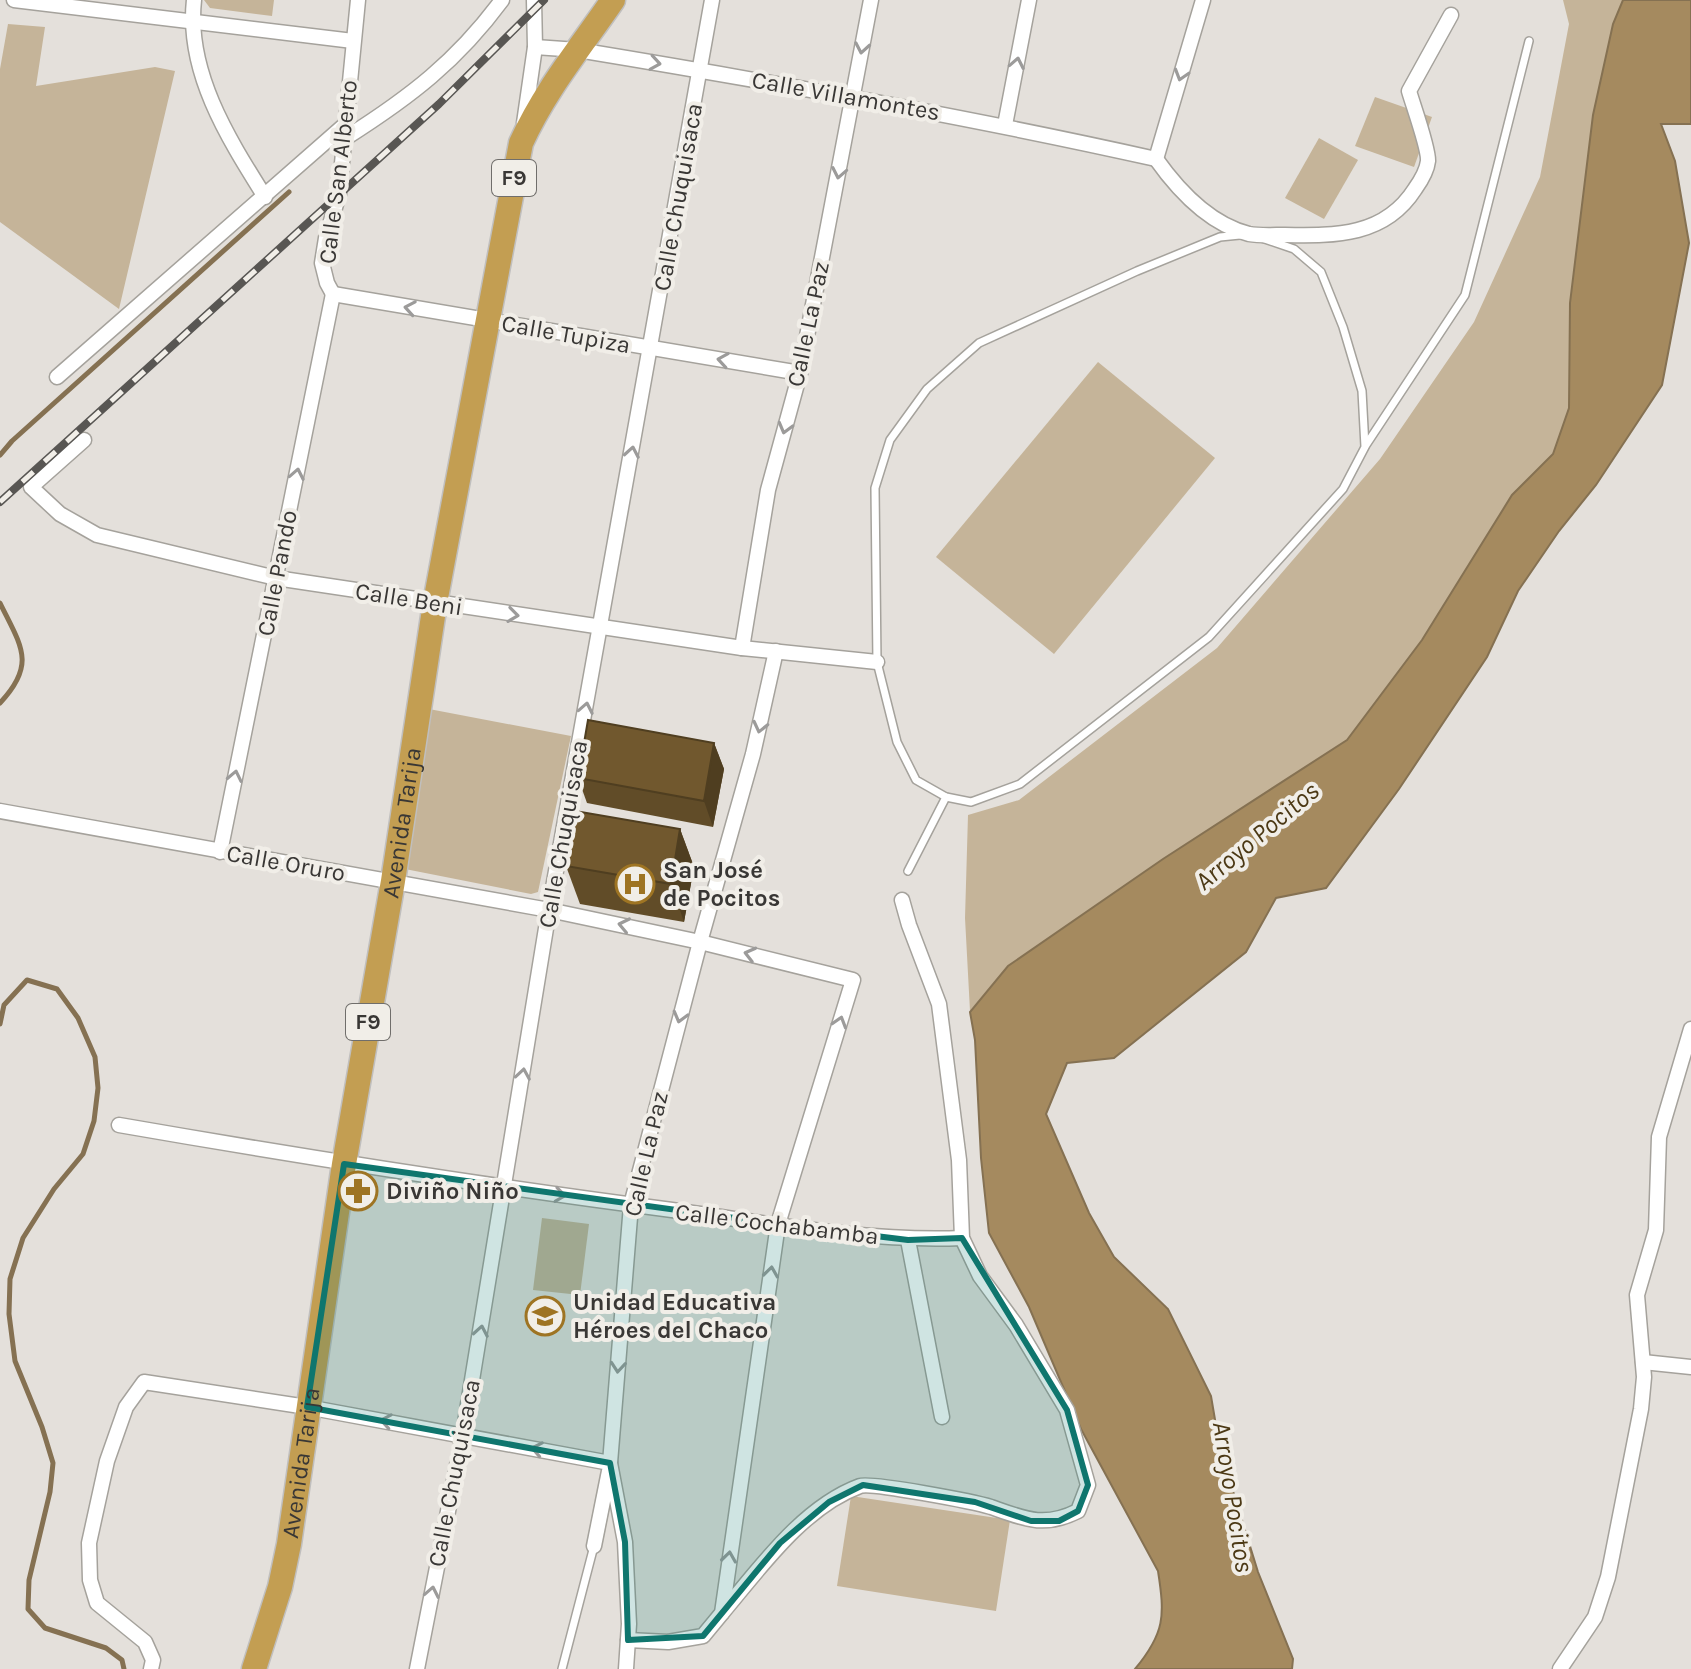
<svg xmlns="http://www.w3.org/2000/svg" width="1691" height="1669" font-family="Karla,sans-serif">
<rect width="100%" height="100%" fill="#e4e0db"/>
<g fill="#c5b499">
<polygon points="204,0 274,0 272,16 210,8"/>
<polygon points="1563,0 1623,0 1613,24 1570,303 1569,408 1553,454 1512,495 1422,640 1347,740 1163,859 1008,966 970,1011 965,918 968,815 1019,800 1217,648 1380,459 1474,322 1540,177 1569,24"/>
<polygon points="8,24 45,27 36,86 155,67 175,71 119,309 0,222 0,69"/>
<polygon points="1375,97 1432,117 1414,167 1355,146"/>
<polygon points="1319,138 1358,160 1324,219 1285,198"/>
<polygon points="1098,362 1215,458 1054,654 936,557"/>
<polygon points="429,709 571,736 538,892 531,894 405,869"/>
<polygon points="542,1218 589,1224 580,1295 533,1290"/>
<polygon points="851,1496 1010,1520 996,1611 837,1586"/>
</g>
<path fill="#a58a5f" stroke="#857152" stroke-width="2" d="M1623,0H1691V124H1661L1675,161L1689,243L1662,385L1596,485L1559,531L1518,591L1487,657L1399,789L1326,888L1276,898L1246,952L1114,1058L1067,1063L1046,1114L1089,1213L1114,1257L1168,1309L1211,1396L1220,1449L1258,1572L1293,1659L1292,1669H1135C1165,1633 1165,1616 1158,1571L1081,1429L1029,1307L989,1233L981,1158L975,1040L970,1012L1008,966L1163,859L1347,740L1422,640L1512,495L1553,454L1569,408L1570,303L1593,115L1613,24Z"/>
<g fill="none" stroke-linecap="round" stroke-linejoin="round">
<g stroke="#857152" stroke-width="5">
<polyline points="0,455 12,441 289,192"/>
<path d="M0,603C21,646 37,664 0,703"/>
<polyline points="0,1024 4,1005 27,980 57,989 78,1018 95,1057 98,1088 94,1121 83,1154 54,1189 23,1238 10,1279 9,1314 15,1361 42,1427 53,1463 50,1492 29,1580 28,1609 45,1628 106,1648 122,1660 124,1669"/>
</g>
<defs>
<g id="service">
<polygon points="1250,234 1294,249 1321,272 1343,327 1362,391 1365,447 1343,489 1209,637 1020,784 971,802 946,797 916,780 897,742 877,662 875,488 890,440 927,389 979,343 1137,271 1220,237"/>
<polyline points="1366,445 1465,295 1529,41"/>
<polyline points="908,871 946,797"/>
<polyline points="562,1669 594,1546"/>
</g>
<g id="minor">
<polyline points="14,0 353,41"/>
<path d="M194,0C186,72 228,138 265,197"/>
<path d="M535,47L578,50C772,82 964,116 1156,159"/>
<polyline points="524,123 535,47 534,0"/>
<polyline points="1005,125 1029,0"/>
<path d="M347,137C410,97 457,61 502,0"/>
<path d="M1156,159C1178,190 1209,224 1249,234C1260,236 1274,235 1285,235C1336,236 1385,236 1415,189C1420,182 1427,170 1428,161C1429,149 1413,105 1409,91L1451,15"/>
<polyline points="1156,159 1203,0"/>
<polyline points="333,294 800,373"/>
<polyline points="333,294 327,283 322,263 326,238 339,194 358,0"/>
<polyline points="57,377 347,123"/>
<polyline points="84,440 31,487 60,514 97,535 276,578 742,648 877,662"/>
<polyline points="742,648 768,490 800,373 871,0"/>
<polyline points="0,811 549,910 700,942 853,980 778,1224 722,1613 703,1636 668,1642 628,1640"/>
<polyline points="220,852 333,294"/>
<path d="M119,1125C303,1157 487,1186 672,1210C768,1223 865,1242 962,1238"/>
<polyline points="908,1240 942,1417"/>
<polyline points="1643,1362 1691,1367"/>
<polyline points="594,1546 609,1471"/>
<path d="M722,1613C760,1568 803,1507 860,1486C871,1482 975,1502 991,1507C1025,1519 1044,1528 1078,1511L1088,1485L1067,1410L1016,1325L980,1276L962,1238L959,1160L939,1004L909,925L902,900"/>
<polyline points="151,1669 153,1660 145,1642 97,1603 90,1580 89,1543 107,1461 126,1407 144,1382 307,1407 610,1463"/>
<polyline points="417,1669 463,1435 549,910 712,0"/>
<polyline points="626,1669 629,1624 625,1542 610,1463 631,1205 700,942 753,754 776,651"/>
<polyline points="1560,1669 1595,1617 1608,1577 1641,1409 1644,1377 1637,1295 1656,1230 1659,1137 1691,1029"/>
</g>
<g id="trunk">
<path id="s1" d="M254,1669L280,1587L289,1544L344,1164L393,881L435,603L521,143C545,90 580,48 613,0"/>
</g>
</defs>
<use href="#service" stroke="#a5a29c" stroke-width="10"/>
<use href="#minor" stroke="#a5a29c" stroke-width="17"/>
<use href="#trunk" stroke="#c0bfbe" stroke-width="27"/>
<use href="#service" stroke="#fff" stroke-width="7"/>
<use href="#minor" stroke="#fff" stroke-width="14"/>
<use href="#trunk" stroke="#c39e52" stroke-width="24"/>
<defs>
<polyline id="rail" points="0,502 439,104 544,0"/>
</defs>
<use href="#rail" stroke="#585653" stroke-width="8"/>
<use href="#rail" stroke="#f1eee8" stroke-width="5" stroke-dasharray="15" stroke-linecap="butt"/>
</g>
<g fill="#614c28">
<polygon points="714,743 724,769 713,827 587,803 578,778"/>
<polygon points="680,829 694,867 684,922 580,904 566,866"/>
</g>
<g fill="#4f3e20">
<polygon points="714,743 724,769 713,827 704,801"/>
<polygon points="680,829 694,867 684,922 671,884"/>
</g>
<g fill="#71582e" stroke="#4f3e20" stroke-width="2">
<polygon points="588,720 714,743 704,801 578,778"/>
<polygon points="575,811 680,829 671,884 566,866"/>
</g>
<defs><path id="oneway-chevron" d="M-2-3.5L2.5 0L-2 3.5" fill="none" stroke-width="1.6" stroke-linecap="round" stroke-linejoin="round" transform="scale(2)"/></defs>
<g stroke="#9c9b9a">
<use href="#oneway-chevron" transform="translate(862 48) rotate(100)"/>
<use href="#oneway-chevron" transform="translate(655 63) rotate(9)"/>
<use href="#oneway-chevron" transform="translate(1017 63) rotate(-79)"/>
<use href="#oneway-chevron" transform="translate(1181 75) rotate(107)"/>
<use href="#oneway-chevron" transform="translate(839 173) rotate(101)"/>
<use href="#oneway-chevron" transform="translate(410 308) rotate(-170)"/>
<use href="#oneway-chevron" transform="translate(723 360) rotate(-171)"/>
<use href="#oneway-chevron" transform="translate(785 428) rotate(105)"/>
<use href="#oneway-chevron" transform="translate(632 452) rotate(-80)"/>
<use href="#oneway-chevron" transform="translate(297 474) rotate(-79)"/>
<use href="#oneway-chevron" transform="translate(513 615) rotate(8)"/>
<use href="#oneway-chevron" transform="translate(586 708) rotate(-79)"/>
<use href="#oneway-chevron" transform="translate(760 727) rotate(103)"/>
<use href="#oneway-chevron" transform="translate(235 776) rotate(-78)"/>
<use href="#oneway-chevron" transform="translate(624 925) rotate(-168)"/>
<use href="#oneway-chevron" transform="translate(750 954) rotate(-166)"/>
<use href="#oneway-chevron" transform="translate(680 1017) rotate(105)"/>
<use href="#oneway-chevron" transform="translate(840 1022) rotate(-73)"/>
<use href="#oneway-chevron" transform="translate(523 1074) rotate(-81)"/>
<use href="#oneway-chevron" transform="translate(560 1195) rotate(8)"/>
<use href="#oneway-chevron" transform="translate(771 1272) rotate(-82)"/>
<use href="#oneway-chevron" transform="translate(481 1331) rotate(-80)"/>
<use href="#oneway-chevron" transform="translate(618 1367) rotate(95)"/>
<use href="#oneway-chevron" transform="translate(386 1421) rotate(-170)"/>
<use href="#oneway-chevron" transform="translate(537 1449) rotate(-169)"/>
<use href="#oneway-chevron" transform="translate(729 1557) rotate(-82)"/>
<use href="#oneway-chevron" transform="translate(432 1592) rotate(-79)"/>
</g>
<path fill="#0f766e" fill-opacity="0.2" stroke="#0f766e" stroke-width="6" stroke-linejoin="round" d="M344,1164L778,1224L908,1240L962,1238L1067,1410L1088,1485L1078,1511L1059,1521H1031L975,1502L863,1485L829,1502L780,1543L703,1636L628,1640L625,1542L610,1463L307,1407Z"/>
<defs>
<symbol id="hospital-ring" viewBox="-11 -11 22 22"><circle r="9.5" fill="#f1eee8" stroke="#9e7423" stroke-width="1.5"/><path d="M-5-5h3v3.5h4V-5h3V5h-3V1.5h-4V5h-3Z" fill="#9e7423"/></symbol>
<symbol id="pharmacy-ring" viewBox="-11 -11 22 22"><circle r="9.5" fill="#f1eee8" stroke="#9e7423" stroke-width="1.5"/><path d="M-2-6h4v4h4v4h-4v4h-4v-4h-4v-4h4Z" fill="#9e7423"/></symbol>
<symbol id="school-ring" viewBox="-11 -11 22 22"><circle r="9.5" fill="#f1eee8" stroke="#9e7423" stroke-width="1.5"/><path d="M0-5L7-2L0 1L-7-2ZM-4 1L0 2.5L4 1V4Q0 6-4 4Z" fill="#9e7423"/></symbol>
</defs>
<g fill-rule="evenodd">
<use href="#hospital-ring" x="613" y="862" width="44" height="44"/>
<use href="#pharmacy-ring" x="336" y="1169" width="44" height="44"/>
<use href="#school-ring" x="523" y="1294" width="44" height="44"/>
</g>
<g text-anchor="middle" dominant-baseline="central" stroke-width="8" stroke-linejoin="round" paint-order="stroke">
<g fill="#f1eee8" stroke="#706e6b" stroke-width="2">
<rect x="492" y="160" width="44" height="36" rx="6"/>
<rect x="346" y="1004" width="44" height="36" rx="6"/>
</g>
<g font-size="22" font-weight="bold" fill="#393735">
<text x="514" y="178">F9</text>
<text x="368" y="1022">F9</text>
</g>
<g font-size="24" fill="#393735" stroke="#f1eee8">
<text transform="translate(846 96) rotate(10)">Calle Villamontes</text>
<text transform="translate(338 172) rotate(-83)">Calle San Alberto</text>
<text transform="translate(678 197) rotate(-80)">Calle Chuquisaca</text>
<text transform="translate(808 324) rotate(-78)">Calle La Paz</text>
<text transform="translate(566 334) rotate(10)">Calle Tupiza</text>
<text transform="translate(277 573) rotate(-79)">Calle Pando</text>
<text transform="translate(409 599) rotate(9)">Calle Beni</text>
<text stroke="none"><textPath href="#s1" startOffset="860">Avenida Tarija</textPath></text>
<text transform="translate(563 834) rotate(-80)">Calle Chuquisaca</text>
<text transform="translate(286 863) rotate(10)">Calle Oruro</text>
<text transform="translate(646 1154) rotate(-77)">Calle La Paz</text>
<text transform="translate(777 1224) rotate(7)">Calle Cochabamba</text>
<text stroke="none"><textPath href="#s1" startOffset="212">Avenida Tarija</textPath></text>
<text transform="translate(454 1473) rotate(-79)">Calle Chuquisaca</text>
</g>
<g font-size="24" font-weight="bold" fill="#393735" stroke="#f1eee8" text-anchor="start">
<text x="663" y="870">San José<tspan x="663" dy="28">de Pocitos</tspan></text>
<text x="386" y="1191">Diviño Niño</text>
<text x="573" y="1302">Unidad Educativa<tspan x="573" dy="28">Héroes del Chaco</tspan></text>
</g>
<g font-size="26" font-style="italic" fill="#4c3915" stroke="#f1eee8">
<text transform="translate(1257 836) rotate(-40)">Arroyo Pocitos</text>
<text transform="translate(1233 1497) rotate(81)">Arroyo Pocitos</text>
</g>
</g>
</svg>
